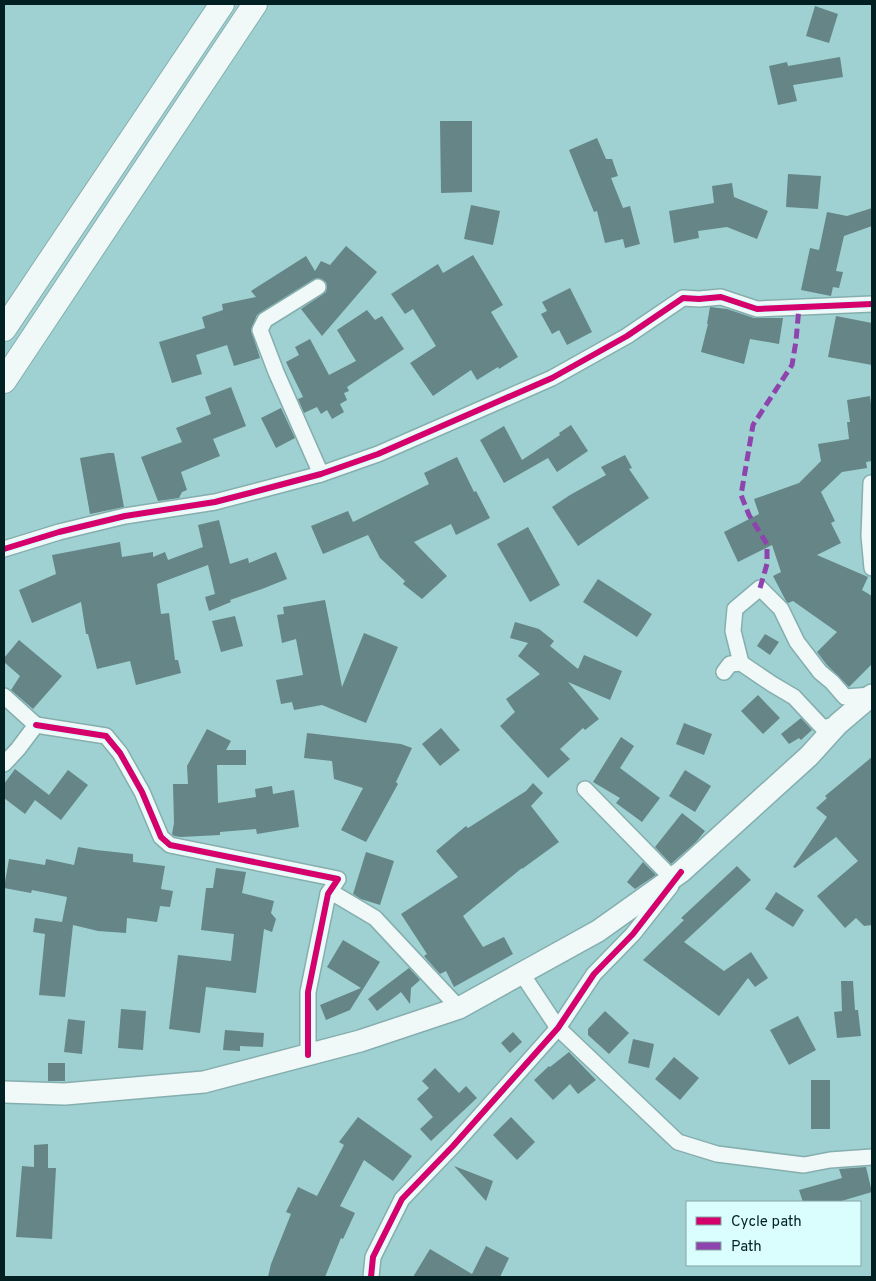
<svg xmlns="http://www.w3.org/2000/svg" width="876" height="1281" font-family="Overpass,sans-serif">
<rect width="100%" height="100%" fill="#9fd1d2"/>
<g fill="#658586">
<polygon points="815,6 838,14 829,43 806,36"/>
<polygon points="840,57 843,77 793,85 797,101 778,105 769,66 787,62 788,66"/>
<polygon points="440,121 472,121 472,192 441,193"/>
<polygon points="597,138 606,159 612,159 618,176 611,178 623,208 630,206 640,244 625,248 623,239 605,243 597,211 594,212 569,150"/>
<polygon points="788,174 821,176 818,209 786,207"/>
<polygon points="732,183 734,197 768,211 757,239 727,227 698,231 699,238 674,243 669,211 714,203 712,186"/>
<polygon points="471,205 500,211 493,245 464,239"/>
<polygon points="872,208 872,226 844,236 836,271 843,272 839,288 833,287 831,296 801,290 810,248 819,250 827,212 847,216"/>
<polygon points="346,246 377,272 322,336 301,309 326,292 327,287 326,282 317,278 257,315 251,330 260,358 234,366 227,345 196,355 202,374 172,383 159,342 205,328 202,317 223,310 222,304 256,297 251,291 306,256 315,271 321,261 330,265"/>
<polygon points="473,255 503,305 491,312 518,357 499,369 498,367 477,380 471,370 433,396 410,363 436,346 413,309 405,314 391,294 438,264 443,273"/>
<polygon points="570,288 592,332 567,345 559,330 552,334 541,314 547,311 542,302"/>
<polygon points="710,307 727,309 754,318 783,318 779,344 750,339 744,364 701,352 708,324 707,324"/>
<polygon points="367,310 375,320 382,316 404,349 347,387 349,391 344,393 347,400 340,404 344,412 332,419 327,410 321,414 317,407 304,413 298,399 303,397 286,362 299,355 295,347 310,339 329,375 356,361 337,330"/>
<polygon points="836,316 872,323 872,365 828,357"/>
<polygon points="231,387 246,426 213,439 220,456 181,472 187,490 182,492 179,498 158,501 141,457 182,442 176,428 211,414 205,397"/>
<polygon points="870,396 872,413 872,461 866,462 867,468 842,472 821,492 835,521 831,523 841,543 817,555 868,577 862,590 872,596 872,664 849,687 827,665 817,652 837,632 793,601 788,603 786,601 773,576 781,572 772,545 738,562 724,532 759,514 754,499 799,483 821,461 818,444 849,439 847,422 850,422 847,400"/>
<polygon points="281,408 295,438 276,448 261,418"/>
<polygon points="571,425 588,451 557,472 548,458 504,483 480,440 504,426 522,460 560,435 559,433"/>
<polygon points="108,453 114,453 124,507 90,514 80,458"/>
<polygon points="625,455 632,468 629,469 649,498 578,546 552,507 570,495 606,475 601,467"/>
<polygon points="457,457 474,492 476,491 490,518 456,535 451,524 414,542 447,576 422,599 403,584 405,581 380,558 368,535 323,554 311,526 348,511 353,522 429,484 424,473"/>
<polygon points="219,520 230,564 248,558 249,563 276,552 287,579 262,589 230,600 231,602 209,611 205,597 215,594 208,565 157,584 161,614 169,613 175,660 178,660 181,673 136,685 130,661 97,669 88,634 86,634 81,602 32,623 19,590 56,574 52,555 120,542 122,557 153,552 153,557 165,552 168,560 203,547 198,525"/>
<polygon points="528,527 560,585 530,602 497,544"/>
<polygon points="598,579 652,614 637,637 583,602"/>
<polygon points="325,600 342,687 364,633 398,647 366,723 322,705 294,710 292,702 281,704 276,680 303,675 296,639 282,643 277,615 284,614 283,607"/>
<polygon points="235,616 243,646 221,652 212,621"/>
<polygon points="515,622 539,629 554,641 550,646 578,669 584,655 622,671 610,700 568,682 599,719 585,730 583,728 560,749 570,759 548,778 500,726 515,712 506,699 540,674 518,656 528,643 510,638"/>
<polygon points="765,634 779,642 770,655 757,646"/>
<polygon points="19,640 62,676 33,709 11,690 20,676 4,662 4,658"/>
<polygon points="758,695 780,718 763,734 741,711"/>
<polygon points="801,718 812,730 801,740 799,738 789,744 781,734"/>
<polygon points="684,723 712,734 704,755 676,744"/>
<polygon points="441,728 460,750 440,766 422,744"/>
<polygon points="207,729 231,741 226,750 246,750 246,765 217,765 218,803 256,797 255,789 272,786 273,794 294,790 299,827 257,834 256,829 220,832 220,835 181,837 174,836 172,834 174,823 173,784 188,784 187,766"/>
<polygon points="307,733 401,744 412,748 396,782 398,784 366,842 341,830 363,788 334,779 332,761 304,758"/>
<polygon points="621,737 634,746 620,768 660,798 642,822 616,803 620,798 593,782"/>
<polygon points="872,757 872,925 864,926 856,918 845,928 817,896 858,861 836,837 795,868 793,867 827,817 816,808 827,798 825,796"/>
<polygon points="15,769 49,795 68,770 88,785 61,820 35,800 25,814 4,798 4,784"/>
<polygon points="685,770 711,786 695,812 669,796"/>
<polygon points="533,783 543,793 531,806 559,842 522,869 522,868 463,916 483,947 504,937 513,954 454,987 446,971 440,974 424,956 427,954 401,914 458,877 436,851 466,826 468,828 526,791"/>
<polygon points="682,813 705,831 696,842 671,864 655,847"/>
<polygon points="78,847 96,850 133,854 133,862 165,866 161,889 173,891 170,907 160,906 157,922 127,918 126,933 98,931 73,925 65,997 39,995 45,934 33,932 35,918 62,922 67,897 32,890 31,893 4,888 9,859 45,865 46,859 74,865"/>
<polygon points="366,852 394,861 380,905 361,899 353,894"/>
<polygon points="643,862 656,875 635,889 627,882"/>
<polygon points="737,866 751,880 684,942 724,971 751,952 768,978 755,987 748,978 719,1016 643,960 684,920 681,918"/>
<polygon points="216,868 246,872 242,893 274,901 271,913 276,919 272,932 264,929 256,993 206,987 200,1033 169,1029 178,955 231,961 234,934 201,930 206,888 213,888"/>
<polygon points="776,892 804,910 793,927 765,909"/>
<polygon points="343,940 380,962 350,1010 326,1020 320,1005 361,988 327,967"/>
<polygon points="409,968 420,980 411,988 410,1004 401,992 377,1011 368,999"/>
<polygon points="841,981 853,981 855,1010 858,1010 861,1036 837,1038 834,1012 842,1011"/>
<polygon points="121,1009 146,1011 143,1050 118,1048"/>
<polygon points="605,1011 629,1033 609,1054 588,1035 588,1029"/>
<polygon points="798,1016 816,1050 789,1065 770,1030"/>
<polygon points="68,1019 85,1021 82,1054 64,1052"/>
<polygon points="225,1030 264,1033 263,1047 240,1046 240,1051 223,1050"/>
<polygon points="513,1032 522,1042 510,1053 501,1043"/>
<polygon points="633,1039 654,1044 649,1068 628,1063"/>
<polygon points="569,1052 596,1080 578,1094 570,1084 553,1100 534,1080 549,1066 550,1067"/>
<polygon points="674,1057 699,1078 680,1100 655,1079"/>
<rect x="48" y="1063" width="17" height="18"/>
<polygon points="435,1068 459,1093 466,1086 477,1098 431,1141 420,1129 433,1117 417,1099 429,1088 422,1081"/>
<rect x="811" y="1080" width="19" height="49"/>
<polygon points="358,1117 412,1156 393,1181 364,1160 340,1206 355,1213 343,1239 341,1238 325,1277 268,1277 271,1264 291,1214 286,1212 298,1187 317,1196 344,1145 339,1142"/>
<polygon points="511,1117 535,1142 517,1160 493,1135"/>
<polygon points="48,1144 48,1168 56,1168 52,1239 16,1237 22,1166 34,1167 34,1145"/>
<polygon points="454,1166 493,1181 486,1201"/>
<polygon points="866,1167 872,1192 838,1202 803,1202 799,1190 842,1178 839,1169"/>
<polygon points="486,1246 509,1258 500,1277 413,1277 430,1249 472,1274"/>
</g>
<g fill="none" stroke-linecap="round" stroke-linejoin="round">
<defs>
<g id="minor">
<polyline points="318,287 265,320 260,330 276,372 321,474"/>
<polyline points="872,483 871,483 869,536 872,568"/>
<polyline points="4,549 59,532 125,516 215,502 261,490 321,474 378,454 552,378 627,336 683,298 699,299 721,297 757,309 872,304"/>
<polyline points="741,663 733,631 735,609 760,588 781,609 797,642 820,672 832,682 845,697 872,695"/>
<polyline points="724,672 730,664 741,663 772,684 794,697 823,728 838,724"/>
<polyline points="4,696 36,725 18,749 4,764"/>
<polyline points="36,725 106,736 120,753 142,792 161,837 170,845 338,879 328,894 308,992 308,1055"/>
<polyline points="585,789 672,878"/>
<polyline points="328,894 338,896 375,918 459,1008"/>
<polyline points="522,974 558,1028 678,1142 717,1154 804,1165 830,1160 872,1157"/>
<polyline points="371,1277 373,1257 402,1199 453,1146 558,1028 594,974 633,934 671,886"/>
</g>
<polyline id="secondary" points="4,1092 65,1094 204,1082 360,1041 459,1008 598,931 681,872 809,756 838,724 872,695"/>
<g id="primary">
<polyline points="4,329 222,4"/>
<polyline points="4,381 255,4"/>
</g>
</defs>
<use href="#minor" stroke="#85aeae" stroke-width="18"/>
<use href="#secondary" stroke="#85aeae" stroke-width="24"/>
<use href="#primary" stroke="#85aeae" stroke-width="26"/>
<use href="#minor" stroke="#f1f8f8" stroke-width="15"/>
<use href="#secondary" stroke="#f1f8f8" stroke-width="21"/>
<use href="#primary" stroke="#f1f8f8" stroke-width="24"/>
<polyline stroke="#8e44ad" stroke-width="5" stroke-dasharray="10 5" stroke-linecap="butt" points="760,588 767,564 767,544 749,515 741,495 753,425 792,365 796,341 799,307"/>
<defs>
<g id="cycleway">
<polyline points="4,549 59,532 125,516 215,502 261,490 321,474 378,454 552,378 627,336 683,298 699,299 721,297 757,309 872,304"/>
<polyline points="36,725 106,736 120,753 142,792 161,837 170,845 338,879 328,894 308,992 308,1055"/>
<polyline points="371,1277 373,1257 402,1199 453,1146 558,1028 594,974 633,934 681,872"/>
</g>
</defs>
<use href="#cycleway" stroke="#dafdfd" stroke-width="9"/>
<use href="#cycleway" stroke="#d6006c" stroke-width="6"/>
</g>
<rect width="876" height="1281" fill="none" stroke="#022021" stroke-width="10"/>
<rect x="686" y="1201" width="175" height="65" fill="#dafdfd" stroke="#84a5a5"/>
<rect x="696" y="1217" width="25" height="8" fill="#d6006c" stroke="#84a5a5"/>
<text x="731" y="1226" font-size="15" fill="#022021">Cycle path</text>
<rect x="696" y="1242" width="25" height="8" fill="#8e44ad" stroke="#84a5a5"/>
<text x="731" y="1251" font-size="15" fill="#022021">Path</text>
</svg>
